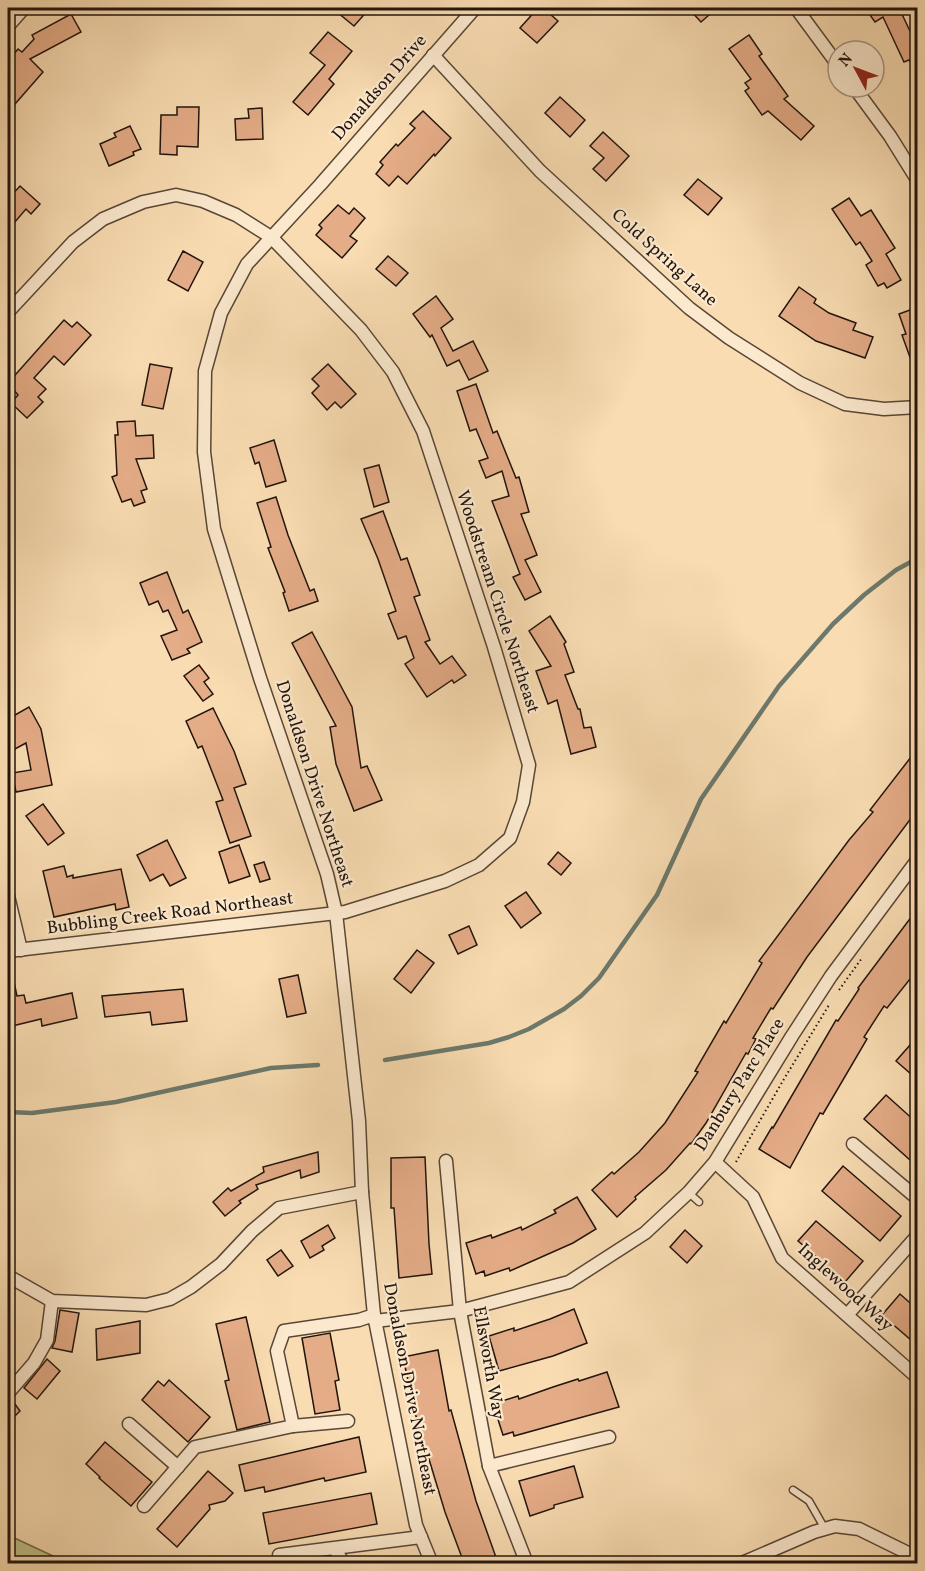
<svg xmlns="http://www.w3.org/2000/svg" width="925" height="1571" font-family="Vollkorn,serif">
<rect width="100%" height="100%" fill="#f9dcb2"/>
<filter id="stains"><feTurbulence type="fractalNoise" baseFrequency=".00333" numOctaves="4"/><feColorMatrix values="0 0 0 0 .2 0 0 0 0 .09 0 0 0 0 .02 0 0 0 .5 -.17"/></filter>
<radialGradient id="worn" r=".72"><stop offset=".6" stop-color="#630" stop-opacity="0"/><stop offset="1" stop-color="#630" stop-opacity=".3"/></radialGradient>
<polygon fill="#c1bf89" stroke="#726a4b" stroke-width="1.5" points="8,1535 68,1563 8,1563"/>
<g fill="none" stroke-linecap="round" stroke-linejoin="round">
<g stroke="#6c796c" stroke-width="4.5">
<polyline points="385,1060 489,1043 509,1037 529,1029 564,1009 581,996 599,978 657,895 701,799 779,686 833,624 864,595 896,570 918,558"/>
<polyline points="8,1112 32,1113 116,1102 271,1068 318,1065"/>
</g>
</g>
<g fill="#e4ac87" stroke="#22150d" stroke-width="1.5">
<polygon points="332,8 370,8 354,26"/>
<polygon points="538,8 543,8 558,21 537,43 520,28"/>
<polygon points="688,8 717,8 701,22"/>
<polygon points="865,8 899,8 918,48 918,71 909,60 904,62 883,17 875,22"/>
<polygon points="71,14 81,32 30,59 43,72 8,112 8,61 18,49 22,52 34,39 32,35"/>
<polygon points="328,32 352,51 329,79 334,84 308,115 293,102 325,65 310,53"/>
<polygon points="749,35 762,54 759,56 788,96 784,99 814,126 801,140 768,111 762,115 745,91 749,88 745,83 751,79 729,49"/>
<polygon points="560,97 585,120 570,137 545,113"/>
<polygon points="177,107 199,107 198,147 177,146 177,155 160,154 161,115 177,115"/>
<polygon points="262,108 263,139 236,140 235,119 249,118 248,109"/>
<polygon points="423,111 451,138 435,156 434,154 407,184 398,176 389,186 376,174 383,165 380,162 396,144 398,146 415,128 410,124"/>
<polygon points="130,126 141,149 133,152 134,155 109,166 100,144 116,137 114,133"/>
<polygon points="603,132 629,156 606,181 593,169 604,158 590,146"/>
<polygon points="698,179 722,198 708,215 684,195"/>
<polygon points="20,186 40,204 31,214 26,209 8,230 8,199"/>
<polygon points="849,198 861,216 871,210 895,248 886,254 901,280 887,288 884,283 878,286 866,265 872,261 860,242 856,245 832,209"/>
<polygon points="338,205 349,214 354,208 365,218 350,236 357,241 342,258 316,235 322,228 319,225"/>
<polygon points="183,251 203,262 188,291 168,280"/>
<polygon points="388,256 408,273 396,286 376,269"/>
<polygon points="799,287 816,299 814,303 829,313 856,323 853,330 873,337 865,358 816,341 779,316"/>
<polygon points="436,296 453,319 441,328 453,351 473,341 488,371 469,380 459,360 447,366 432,335 430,337 413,314"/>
<polygon points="918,307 918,373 916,374 902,335 906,334 899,314"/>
<polygon points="64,320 72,327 77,322 91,335 64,365 54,356 34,378 46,389 38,397 43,402 27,418 11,403 18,395 8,383"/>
<polygon points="150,364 172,368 163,409 142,405"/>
<polygon points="328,364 356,394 341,408 335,402 327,410 312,393 319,386 312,379"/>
<polygon points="476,384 493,433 497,431 516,478 519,477 529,512 521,514 537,555 525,560 541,592 525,600 513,577 520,574 492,501 509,496 502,471 486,478 479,461 488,458 476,429 470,431 457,391"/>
<polygon points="135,421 136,436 153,435 154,458 136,459 147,489 141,491 145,502 134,506 131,499 122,502 112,477 117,475 115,435 118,435 117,422"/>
<polygon points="274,440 286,481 266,487 259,462 255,464 250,448"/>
<polygon points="379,465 389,502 374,507 364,469"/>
<polygon points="276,497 288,535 310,591 314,589 318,601 289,611 283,593 285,592 268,548 271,547 257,503"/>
<polygon points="383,511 401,560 407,558 420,595 414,597 430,640 425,642 440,664 452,656 466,675 454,683 452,680 427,697 405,664 414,658 406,636 398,639 388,614 396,611 378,559 361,519"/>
<polygon points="167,572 183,613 188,610 202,642 187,649 190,653 172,660 161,636 177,630 168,610 163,612 158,601 149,605 140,583"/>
<polygon points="550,616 566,642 564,644 574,672 565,675 578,709 580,709 584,728 591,727 596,747 571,754 557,700 548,704 536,671 551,666 529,631"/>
<polygon points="312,632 352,707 361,768 367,766 382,800 354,811 336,764 330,727 336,726 292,643"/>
<polygon points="199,665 209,678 204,682 213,694 203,701 184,676"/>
<polygon points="29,707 41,729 52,785 16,792 12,773 31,770 26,743 15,749 8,735 8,719"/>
<polygon points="213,708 234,751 246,784 234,788 251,836 230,843 216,802 223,800 202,746 198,748 186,721"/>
<polygon points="918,748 918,809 807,957 773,1009 771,1008 753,1038 756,1039 748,1054 746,1053 706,1123 691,1144 690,1143 666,1170 635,1197 636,1199 617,1217 592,1190 612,1172 614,1174 639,1152 665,1123 698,1072 695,1071 724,1021 726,1023 762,963 759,961 849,840 873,812 870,810"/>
<polygon points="43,804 64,833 48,845 26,816"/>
<polygon points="167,840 186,878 170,886 163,874 150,881 137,855"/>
<polygon points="239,845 250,876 229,883 219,852"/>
<polygon points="558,852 571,863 561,875 548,864"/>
<polygon points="264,862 270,879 260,882 254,865"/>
<polygon points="64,866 67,877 73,875 73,878 121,869 129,907 116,910 115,904 54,917 43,871"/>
<polygon points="526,892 541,913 521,928 505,906"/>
<polygon points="918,908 918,969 887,1008 884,1006 864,1037 867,1039 823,1114 820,1113 790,1168 759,1149 772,1127 773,1128 836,1020 838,1021 859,989 858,988"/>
<polygon points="469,926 477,945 458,954 449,935"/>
<polygon points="417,950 434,963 411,993 394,979"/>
<polygon points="12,973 17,996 24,995 26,1003 72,993 77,1018 42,1026 41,1019 8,1027 8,974"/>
<polygon points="298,975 306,1013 287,1017 279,979"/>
<polygon points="183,989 187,1021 152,1025 150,1012 105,1017 102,996"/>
<polygon points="918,1036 918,1080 896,1061"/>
<polygon points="886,1095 916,1122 912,1127 918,1132 918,1167 864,1119"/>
<polygon points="318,1152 319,1172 301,1178 300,1170 256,1185 258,1189 239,1201 241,1203 225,1216 213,1202 228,1188 231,1191 264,1172 263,1167"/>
<polygon points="425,1157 429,1244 432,1274 399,1278 394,1208 391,1208 391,1158"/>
<polygon points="843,1166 901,1216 880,1241 822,1191"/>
<polygon points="577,1197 596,1229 573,1243 510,1271 509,1268 485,1276 484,1271 476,1274 466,1243 491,1235 492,1238 521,1227 522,1230 556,1213 554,1210"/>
<polygon points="816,1221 863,1261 845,1282 798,1241"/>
<polygon points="328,1225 335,1238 322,1246 324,1250 310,1258 301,1241"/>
<polygon points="685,1230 702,1246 687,1263 670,1247"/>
<polygon points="281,1250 293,1266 278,1276 267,1260"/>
<polygon points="900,1294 918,1310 918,1346 882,1315"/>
<polygon points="574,1309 587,1343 553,1356 499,1371 489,1336 514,1328 514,1331 550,1319"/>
<polygon points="60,1310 79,1313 72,1352 52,1348 55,1341"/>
<polygon points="246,1317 270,1422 237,1430 225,1381 229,1380 216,1324"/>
<polygon points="140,1321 140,1353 97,1360 96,1329"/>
<polygon points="330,1333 339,1380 335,1381 340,1410 315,1414 302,1338"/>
<polygon points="438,1350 449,1411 451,1410 476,1501 498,1563 464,1563 445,1512 415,1413 403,1357"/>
<polygon points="47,1359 60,1371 37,1399 24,1388"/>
<polygon points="607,1372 619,1407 514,1436 513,1432 503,1435 493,1404 518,1396 519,1399 553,1387 578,1379 579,1381"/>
<polygon points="169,1380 210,1417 188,1442 142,1400 158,1381 164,1386"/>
<polygon points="12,1400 20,1411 8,1423 8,1401"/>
<polygon points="359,1437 366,1472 325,1481 324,1478 265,1492 264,1487 245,1491 239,1465"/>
<polygon points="105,1442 152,1482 131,1506 99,1478 100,1477 86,1464"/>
<polygon points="574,1466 583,1497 554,1505 554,1508 530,1516 519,1481"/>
<polygon points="208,1471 233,1493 225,1501 209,1505 210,1509 177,1547 157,1529"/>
<polygon points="371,1493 377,1524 269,1544 263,1513"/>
</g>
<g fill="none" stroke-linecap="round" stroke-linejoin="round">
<defs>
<g id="lane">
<polyline points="689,1193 699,1202"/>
<polyline points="793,1490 809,1501 825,1529"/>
</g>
<g id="street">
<polyline points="796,8 838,65"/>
<polyline points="8,26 24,8"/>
<polyline points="433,55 540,171 689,308 729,338 800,383 845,404 884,409 918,407"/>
<polyline points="854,87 890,136 918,181"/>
<polyline points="8,312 73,242 103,219 143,202 176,195 203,201 236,215 271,237 361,330 393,372 423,431 494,647 529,765 523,802 510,838 479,865 445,881 345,912 8,951"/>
<polyline points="8,896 21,950"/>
<polyline points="853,1144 918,1199"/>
<polyline points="446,1161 460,1311 489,1466 527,1564"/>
<polyline points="715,1162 753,1197 782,1258 918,1378"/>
<polyline points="8,1276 52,1301 146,1305 170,1299 191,1287 221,1264 252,1231 279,1208 362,1192"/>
<polyline points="847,1315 918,1235"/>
<polyline points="375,1321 460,1311 569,1282 645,1233 689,1192 715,1162 792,1036 831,976 918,859"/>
<polyline points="8,1393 34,1363 47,1340 52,1301"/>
<polyline points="129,1424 178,1467"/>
<polyline points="293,1426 348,1421"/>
<polyline points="489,1466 609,1437"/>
<polyline points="144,1506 195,1447 293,1426 277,1351 284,1331 359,1320 374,1315"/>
<polyline points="335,1549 344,1564"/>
<polyline points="279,1555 421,1537"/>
<polyline points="432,1564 416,1525 374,1315 362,1192 359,1121 336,913 327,874 260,678 214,529 204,452 205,371 221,313 247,264 320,185 475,8"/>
<polyline points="740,1564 814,1532 835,1526 859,1529 918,1558"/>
</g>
</defs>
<use href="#lane" stroke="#584736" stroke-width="9"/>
<use href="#street" stroke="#584736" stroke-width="15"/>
<g stroke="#22150d" stroke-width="2" stroke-dasharray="1.5 3" stroke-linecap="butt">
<polyline points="839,990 862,958"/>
<polyline points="736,1162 784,1079 829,1005"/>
</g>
<use href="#lane" stroke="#fbe8cd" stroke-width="6"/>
<use href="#street" stroke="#fbe8cd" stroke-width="12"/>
</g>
<g text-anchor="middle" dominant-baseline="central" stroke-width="4.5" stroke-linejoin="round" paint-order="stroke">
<g font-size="18" fill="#22150d" stroke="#fbe8cd">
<text transform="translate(380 88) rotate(-49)">Donaldson Drive</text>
<text transform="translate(664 258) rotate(42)">Cold Spring Lane</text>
<text transform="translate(497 602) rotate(72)">Woodstream Circle Northeast</text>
<text transform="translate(314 784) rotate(72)">Donaldson Drive Northeast</text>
<text transform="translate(170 914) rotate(-7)">Bubbling Creek Road Northeast</text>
<text transform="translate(740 1085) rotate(-58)">Danbury Parc Place</text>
<text transform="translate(845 1288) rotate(42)">Inglewood Way</text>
<text transform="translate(488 1363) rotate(80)">Ellsworth Way</text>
<text transform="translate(409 1389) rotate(79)">Donaldson Drive Northeast</text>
</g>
</g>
<rect width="925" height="1571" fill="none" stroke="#f9dcb2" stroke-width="30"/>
<rect x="9" y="9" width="907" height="1553" fill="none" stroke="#22150d" stroke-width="3"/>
<rect x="15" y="15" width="895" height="1541" fill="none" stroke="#22150d" stroke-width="1.5"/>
<g transform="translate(856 69) rotate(311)"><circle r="28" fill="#fbe8cd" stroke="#a49480" stroke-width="1.5"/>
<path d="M0-4.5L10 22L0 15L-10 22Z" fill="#8f2418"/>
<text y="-9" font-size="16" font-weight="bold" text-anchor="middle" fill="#22150d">N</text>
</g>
<rect width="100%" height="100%" filter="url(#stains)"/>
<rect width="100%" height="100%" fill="url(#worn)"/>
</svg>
